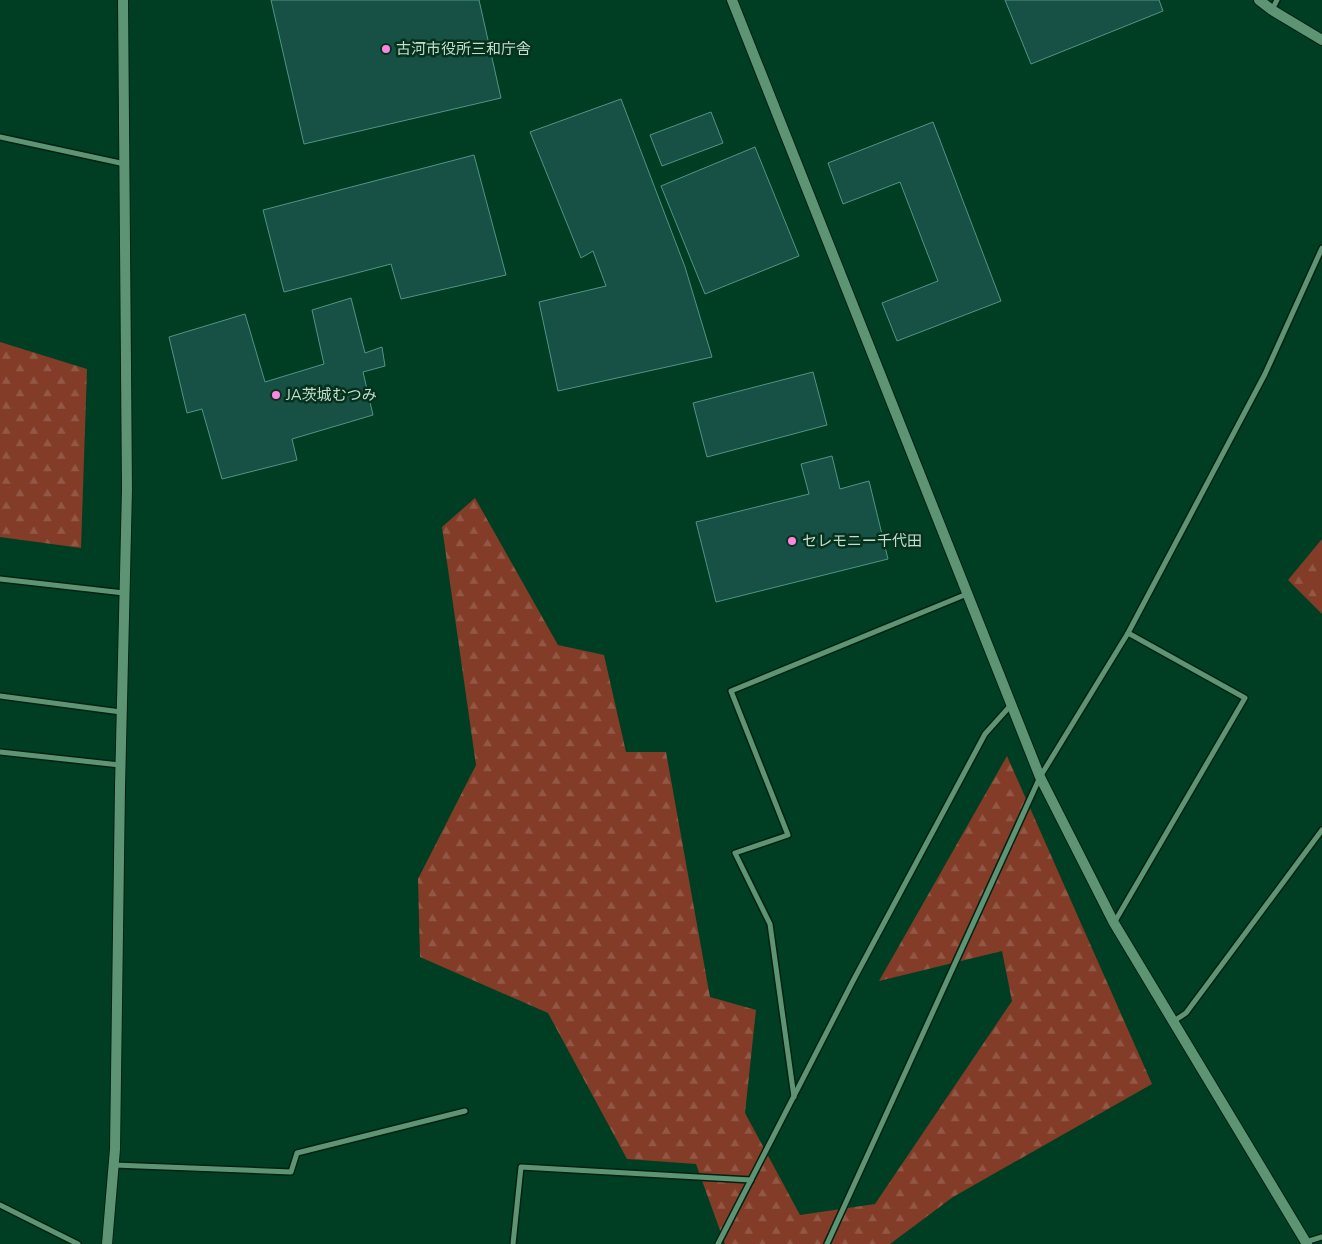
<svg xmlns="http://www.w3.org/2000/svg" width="1322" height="1244" font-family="'Nunito Sans','Noto Sans JP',sans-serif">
<defs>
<pattern id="forest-firs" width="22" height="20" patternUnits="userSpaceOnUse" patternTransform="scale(1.25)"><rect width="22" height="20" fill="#823c27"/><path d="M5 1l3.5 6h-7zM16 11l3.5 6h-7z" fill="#925845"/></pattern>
</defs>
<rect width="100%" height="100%" fill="#003e23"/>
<g fill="url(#forest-firs)">
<polygon points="0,342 87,369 81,548 0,537"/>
<polygon points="475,498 558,645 604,655 626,752 666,752 710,997 756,1010 745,1113 800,1215 875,1204 1012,1001 1002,951 879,981 1007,756 1152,1084 953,1197 890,1244 725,1244 696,1164 627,1159 548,1013 420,957 418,879 476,765 442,527"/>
<polygon points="1322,539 1322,614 1288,580"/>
</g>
<g fill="#175045" stroke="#4e9686">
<polygon points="271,0 479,0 501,98 304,144"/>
<polygon points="1005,0 1159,0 1163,11 1031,64"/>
<polygon points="621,99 685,267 712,357 558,391 539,302 606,286 593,251 581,258 530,132"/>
<polygon points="711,112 723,143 662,166 650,135"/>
<polygon points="933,122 1001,301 897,341 882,303 938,281 900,182 843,204 828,163"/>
<polygon points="755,147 799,256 705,294 661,186"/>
<polygon points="474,155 506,275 401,299 391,264 284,292 263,210"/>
<polygon points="351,298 365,353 382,347 385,366 363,372 373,415 292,439 297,460 222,479 202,409 187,413 169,337 245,314 265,382 324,364 312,310"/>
<polygon points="813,372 827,425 707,457 693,403"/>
<polygon points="832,456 840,489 869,481 888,559 716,602 696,522 809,494 801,464"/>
</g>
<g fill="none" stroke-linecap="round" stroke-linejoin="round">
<defs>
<g id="street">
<polyline points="1272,10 1277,0"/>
<polyline points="0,137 125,164"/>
<polyline points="0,579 124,593"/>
<polyline points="0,696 121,712"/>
<polyline points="0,752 120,765"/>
<polyline points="1114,923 1245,698 1128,633"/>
<polyline points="1174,1021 1186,1013 1322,830"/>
<polyline points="794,1097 770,924 735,853 788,835 731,691 967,594"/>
<polyline points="114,1165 291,1172 297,1153 465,1111"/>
<polyline points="0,1205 78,1244"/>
<polyline points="1306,1242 1322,1237"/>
<polyline points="513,1244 521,1167 751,1180"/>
<polyline points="718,1244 853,981 985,734 1011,705"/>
<polyline points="827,1244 1040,777 1128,633 1265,374 1322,248"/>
</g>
<g id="secondary">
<polyline points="732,0 1040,777 1114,923 1307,1244"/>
<polyline points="1259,0 1272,10 1322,40"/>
<polyline points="107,1244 115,1149 120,787 127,489 123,0"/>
</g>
</defs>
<use href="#street" stroke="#042112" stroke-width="8"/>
<use href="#secondary" stroke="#042112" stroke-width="12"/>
<use href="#street" stroke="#5d9474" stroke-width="5"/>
<use href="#secondary" stroke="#5d9474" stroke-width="10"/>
</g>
<g fill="#fe86e0" stroke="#06321d" stroke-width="2">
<circle cx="386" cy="49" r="5"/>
<circle cx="276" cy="395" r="5"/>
<circle cx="792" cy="541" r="5"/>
</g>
<g text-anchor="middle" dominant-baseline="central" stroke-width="5" stroke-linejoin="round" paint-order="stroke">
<g font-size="15" fill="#c3decc" stroke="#06321d" text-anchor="start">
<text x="396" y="49">古河市役所三和庁舎</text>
<text x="286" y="395">JA茨城むつみ</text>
<text x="802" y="541">セレモニー千代田</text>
</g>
</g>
</svg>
